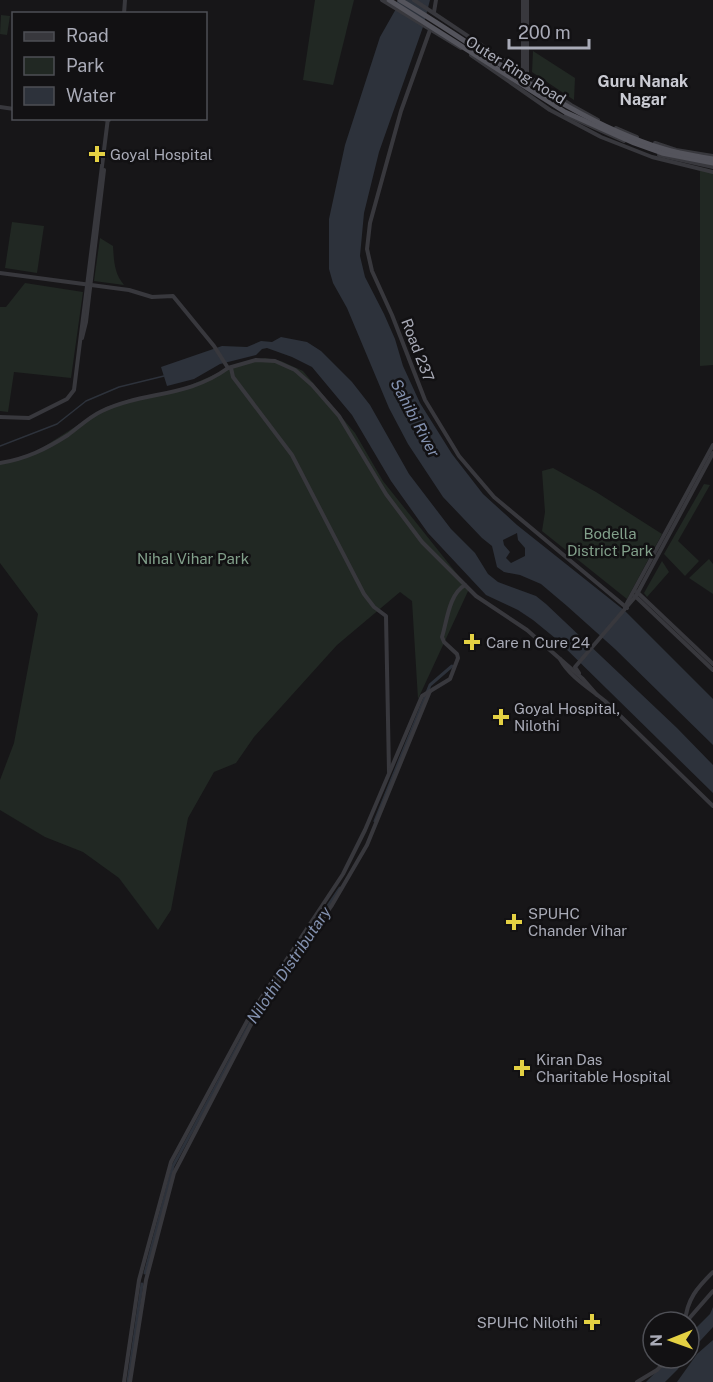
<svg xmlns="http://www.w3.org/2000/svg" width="713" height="1382" font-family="'Public Sans',sans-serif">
<rect width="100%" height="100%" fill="#171618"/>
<g fill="#212823">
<polygon points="315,0 354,0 333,85 303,80"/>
<polygon points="1,15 10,16 7,35 0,34"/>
<polygon points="533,51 575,78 574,100 532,72"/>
<polygon points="700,170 713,173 713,365 700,366"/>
<polygon points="12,222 44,226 37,273 5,268"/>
<path d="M100,238L113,246C114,261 114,273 124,285L94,281Z"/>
<polygon points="25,283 83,292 71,378 14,372 8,412 0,411 0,307 6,307"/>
<polygon points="265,358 281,361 303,371 355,433 383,481 469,589 418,699 412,601 400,592 337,645 254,737 236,763 214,772 188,818 171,910 158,930 119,878 83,852 45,837 0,810 0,780 14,743 38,614 0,563 0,463 31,455 106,407 130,399 172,393 232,367"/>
<polygon points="553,468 596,492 662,534 627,599 542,531 545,512 542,471"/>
<polygon points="704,484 710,485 678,541 699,561 685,576 664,554"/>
<polygon points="709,559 713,564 713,594 689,578"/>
<polygon points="662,561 669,572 647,597 644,593"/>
</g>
<g fill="#2d323b" fill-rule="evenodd">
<path d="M397,0H430L423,27L379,152L364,213L360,256L365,277L384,314L395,339L403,366L420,403L452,454L483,494L517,525L625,611L713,699V745L615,649L567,606L541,584L520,575L504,572L497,567L492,546L482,538L443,497L408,444L389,408L347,308L333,283L329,269V219L345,145L380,37L397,7ZM517,533L518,540L525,548V556L511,563L506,558L510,552L504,545L503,540Z"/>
<polygon points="281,337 307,342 321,351 352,382 370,405 409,474 451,529 475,553 488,574 498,582 536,596 546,604 677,728 713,765 713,793 555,638 533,620 518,610 486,595 428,533 391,481 352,415 312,367 292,357 267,348 262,349 256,355 220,364 194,379 167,386 161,367 222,346 247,347 261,341 272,342"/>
<polygon points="713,1307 713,1327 689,1353 689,1335 710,1314"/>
<polygon points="713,1340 713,1382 677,1382 697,1354"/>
<polygon points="670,1358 685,1358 678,1369 665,1382 646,1382"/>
</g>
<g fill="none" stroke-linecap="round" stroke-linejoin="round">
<polyline stroke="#2d323b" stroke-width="1.5" points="0,446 57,424 86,401 119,387 164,376"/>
<g stroke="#2d323b" stroke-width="3">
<polyline points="375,821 430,685 452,666"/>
<polyline points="275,984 340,888"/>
<polyline points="145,1273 173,1166 256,1012"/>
<polyline points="128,1382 142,1284"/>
</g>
<g stroke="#38383d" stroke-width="4">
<polyline points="382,0 461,48"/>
<polyline points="414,0 571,105 598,120"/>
<polyline points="527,0 527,75"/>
<polyline points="434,12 436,0"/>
<polyline points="124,14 125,0"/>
<polyline points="430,30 401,111 370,223 367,249 372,271 392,315 425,400 459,456 494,497 627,608"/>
<polyline points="471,55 550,110 601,137 652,157 713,172"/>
<polyline points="523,72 523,0"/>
<polyline points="0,107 14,109"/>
<polyline points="566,115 624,141"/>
<polyline points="98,118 109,120"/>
<polyline points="616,128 637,137"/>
<polyline points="655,143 676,150 713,156"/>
<polyline points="659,155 713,167"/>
<polyline points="0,273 129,290 152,297 173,296 214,346 228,368 256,360 275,361 295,370 312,385 339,416 386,494 422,542 476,596 527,630 583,679 597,695"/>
<polyline points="82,338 86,322 104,170"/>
<polyline points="231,368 233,377 292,455 364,594 374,607 386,616 389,772"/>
<polyline points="0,417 29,418 67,399 74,390 108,118"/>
<path d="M0,463C26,459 46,449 68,435C79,427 89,417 102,411C144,391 187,398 228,368"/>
<polyline points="637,592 713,664"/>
<polyline points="635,596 713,670"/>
<polyline points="625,607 713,445"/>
<path d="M560,659C570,677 589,688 605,701L713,806"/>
<polyline points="579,673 575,667 636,596 713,453"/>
<path d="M685,1322C687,1299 697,1288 713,1272"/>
<polyline points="686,1322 713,1291"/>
<path d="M124,1382L139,1280L171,1162L252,1012L343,874L365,830L422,696L450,679L458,658L457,654L444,642L442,637C447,621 449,594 465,585"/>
<polyline points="130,1382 146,1280 174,1173 258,1011 332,905 367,845 430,691"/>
<polyline points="637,1382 657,1370 668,1358"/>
</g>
<g stroke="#54545c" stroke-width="5">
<polyline points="389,0 565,112 634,143 662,153 713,163"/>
<path d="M400,0C487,51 566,119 664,149C680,154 696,156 713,159"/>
</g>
</g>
<g fill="#e4d143" stroke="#121113" stroke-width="2">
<path d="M94 145h6v6h6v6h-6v6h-6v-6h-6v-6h6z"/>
<path d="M469 633h6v6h6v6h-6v6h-6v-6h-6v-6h6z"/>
<path d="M498 708h6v6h6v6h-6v6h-6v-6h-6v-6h6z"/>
<path d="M511 913h6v6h6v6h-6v6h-6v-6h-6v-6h6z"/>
<path d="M519 1059h6v6h6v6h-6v6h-6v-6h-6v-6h6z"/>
<path d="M589 1313h6v6h6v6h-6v6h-6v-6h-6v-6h6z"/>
</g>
<g text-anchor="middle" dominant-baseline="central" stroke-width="5" stroke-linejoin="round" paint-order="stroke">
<g font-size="15" fill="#a9abb7" stroke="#121113">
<text transform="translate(516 70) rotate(32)">Outer Ring Road</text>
<text transform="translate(418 350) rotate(69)">Road 237</text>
</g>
<g font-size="15" fill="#a9abb7" stroke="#121113" text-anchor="start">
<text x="110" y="154">Goyal Hospital</text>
<text x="486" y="642">Care n Cure 24</text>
<text x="514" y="708">Goyal Hospital,<tspan x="514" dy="17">Nilothi</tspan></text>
<text x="528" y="913">SPUHC<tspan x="528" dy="17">Chander Vihar</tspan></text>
<text x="536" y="1059">Kiran Das<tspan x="536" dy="17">Charitable Hospital</tspan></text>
<text x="578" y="1322" text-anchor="end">SPUHC Nilothi</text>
</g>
<g font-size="15" fill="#82a08b" stroke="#121113">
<text x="610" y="533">Bodella<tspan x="610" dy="17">District Park</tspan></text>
<text x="193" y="558">Nihal Vihar Park</text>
</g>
<g font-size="16" font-weight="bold" fill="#cacbd3" stroke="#121113">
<text x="643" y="81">Guru Nanak<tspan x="643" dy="18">Nagar</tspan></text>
</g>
<g font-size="16" font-style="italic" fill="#8391af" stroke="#121113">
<text transform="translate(415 418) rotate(62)">Sahibi River</text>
<text transform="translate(289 965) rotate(-56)">Nilothi Distributary</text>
</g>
</g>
<rect x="12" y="12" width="195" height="108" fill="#121113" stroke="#4e4f55" stroke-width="1.5"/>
<rect x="24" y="32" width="30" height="9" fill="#38383d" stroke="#4e4f55" stroke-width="1.5"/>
<text x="66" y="42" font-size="18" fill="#a9abb7">Road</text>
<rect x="24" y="57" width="30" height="18" fill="#212823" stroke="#4e4f55" stroke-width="1.5"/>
<text x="66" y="72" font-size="18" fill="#a9abb7">Park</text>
<rect x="24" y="87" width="30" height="18" fill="#2d323b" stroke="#4e4f55" stroke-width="1.5"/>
<text x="66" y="102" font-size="18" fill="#a9abb7">Water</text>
<g transform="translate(671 1340) rotate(269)"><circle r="28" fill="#121113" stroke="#4e4f55" stroke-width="1.5"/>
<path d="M0-4.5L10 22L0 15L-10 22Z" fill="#e4d143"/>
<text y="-9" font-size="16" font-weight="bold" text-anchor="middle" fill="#a9abb7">N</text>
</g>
<path d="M509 39v9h80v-9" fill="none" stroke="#a9abb7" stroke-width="3"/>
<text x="518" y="39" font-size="18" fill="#a9abb7" stroke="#121113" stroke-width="4.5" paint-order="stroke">200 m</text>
</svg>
